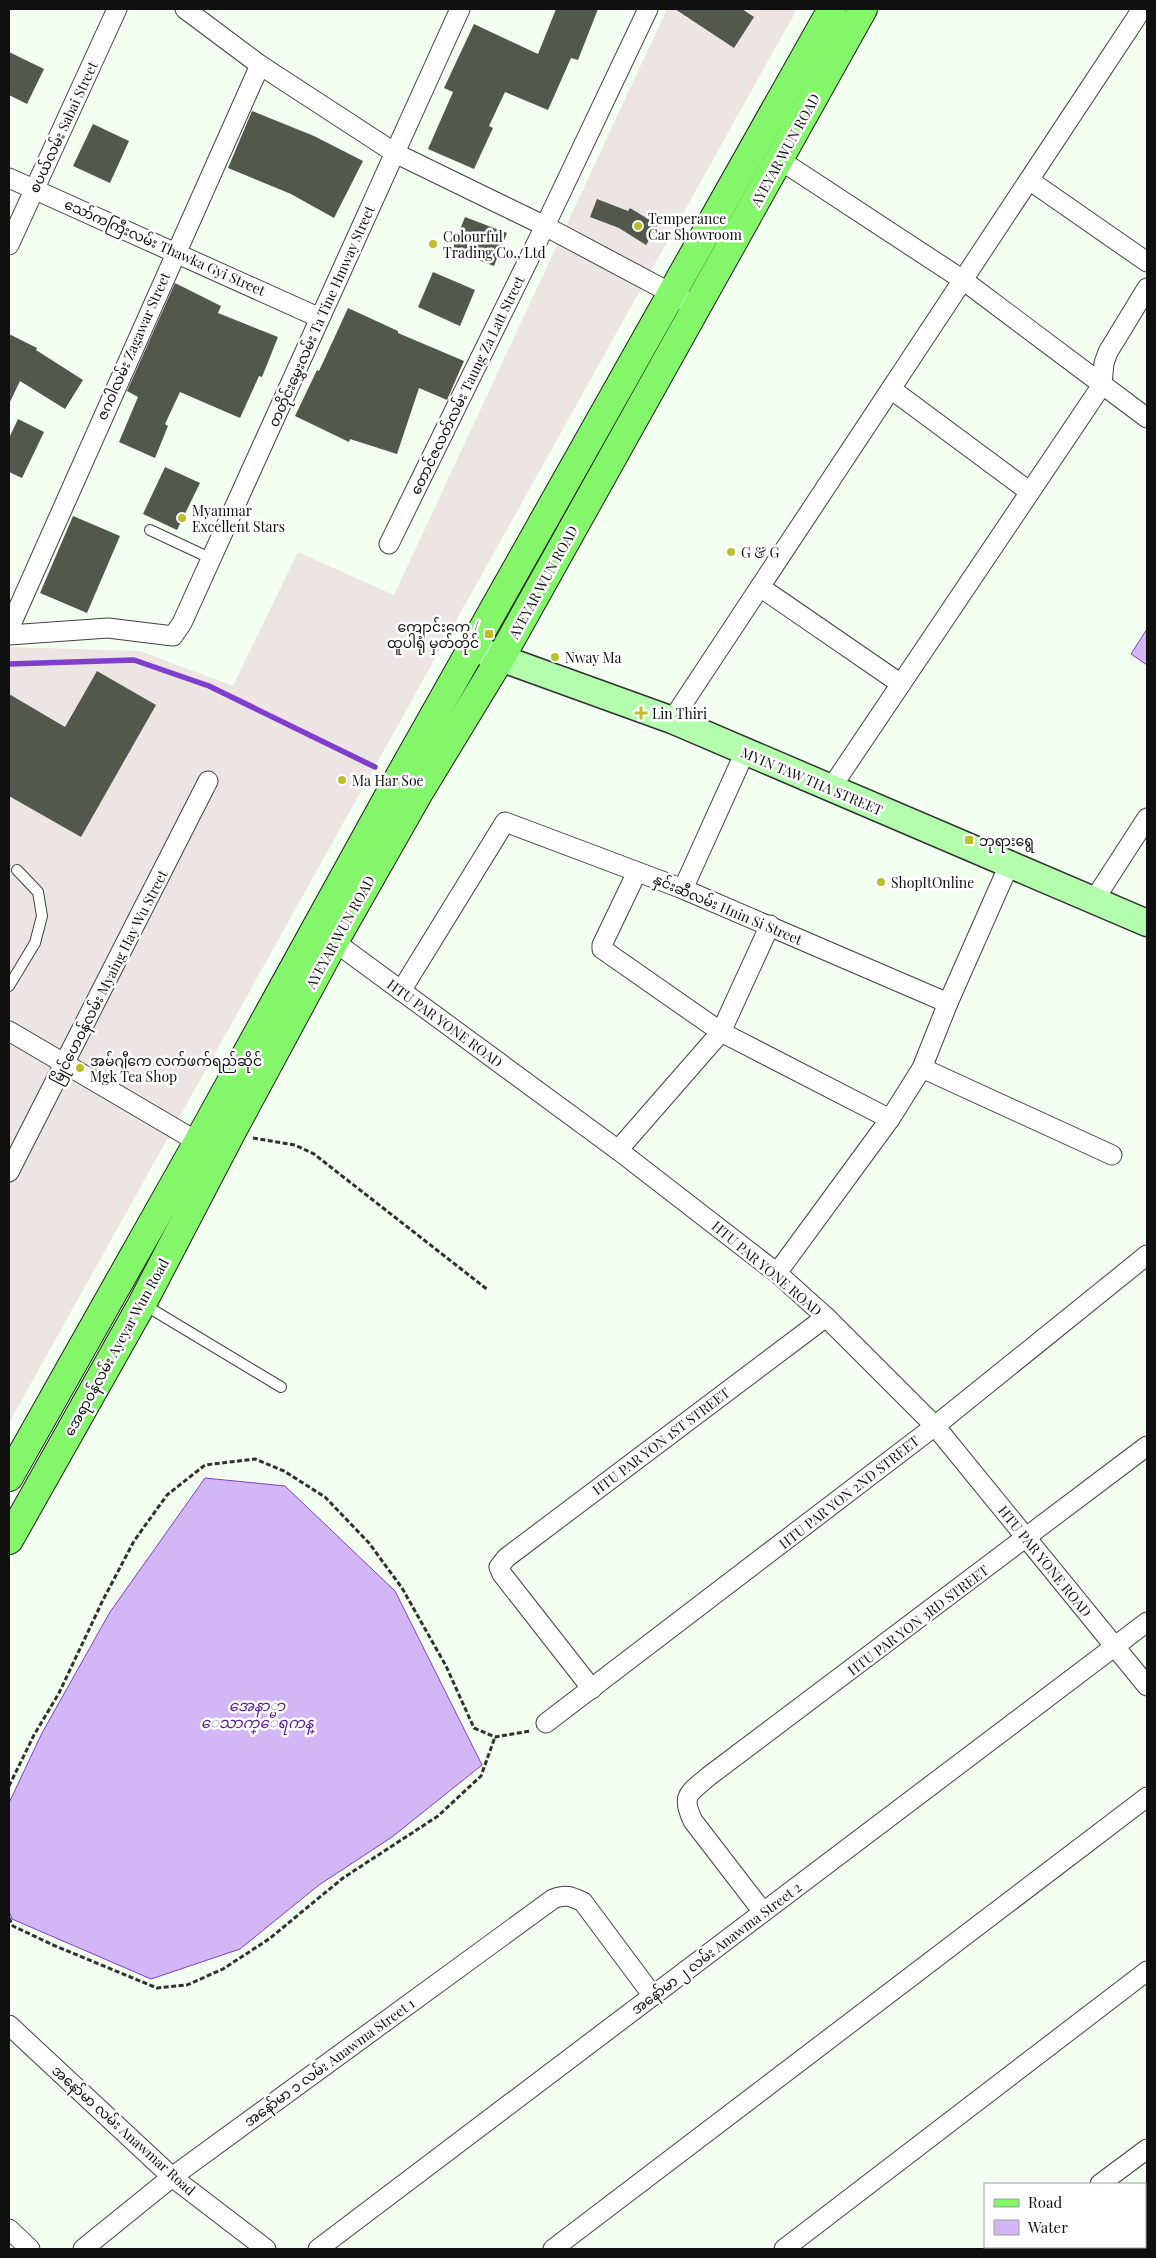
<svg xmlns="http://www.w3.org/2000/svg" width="1156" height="2258" font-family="'Playfair Display','Noto Sans Myanmar',serif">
<rect width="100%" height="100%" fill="#f3fff1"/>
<polygon fill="#ede4e4" points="667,9 797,9 9,1423 9,647 140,651 233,686 298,552 394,595"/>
<g fill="#d2b6f5" stroke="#7f3ecc">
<polygon points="1147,629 1147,665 1131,654"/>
<polygon points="205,1478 285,1486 395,1591 482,1765 392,1837 319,1885 240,1949 151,1979 12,1919 9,1911 9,1803 42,1733 110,1612"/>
</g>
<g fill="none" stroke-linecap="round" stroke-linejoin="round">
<polyline stroke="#7f3ecc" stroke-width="5.5" points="9,664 134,660 209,686 375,767"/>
</g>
<g fill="#52584b">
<polygon points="556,9 598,9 578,60 571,58 548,110 505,92 489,126 493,128 474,169 428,149 453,92 444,88 474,24 538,54"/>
<polygon points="675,9 742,9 754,17 734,48"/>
<polygon points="9,52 44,69 27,104 9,95"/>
<polygon points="252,111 314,136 363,161 334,218 291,194 228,168"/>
<polygon points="93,124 129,141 110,183 73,166"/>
<polygon points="597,199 628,211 630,208 658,225 646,245 619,228 590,217"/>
<polygon points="465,217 507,233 494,266 452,250"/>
<polygon points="433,272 475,290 460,326 418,307"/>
<polygon points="175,283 221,306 218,313 278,337 262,377 259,376 240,418 180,392 165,424 168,426 155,458 119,442 138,397 127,391"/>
<polygon points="348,308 398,331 398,333 464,361 447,400 419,388 397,454 350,439 349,442 295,416 317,370 319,371"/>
<polygon points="9,334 37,348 36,350 83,380 65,409 20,381 9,404"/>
<polygon points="18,419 44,432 22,478 9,472 9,438"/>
<polygon points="165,467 200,483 177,530 143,514"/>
<polygon points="73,516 120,536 87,613 40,593"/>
<polygon points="97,671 156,705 81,837 9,796 9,694 65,727"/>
</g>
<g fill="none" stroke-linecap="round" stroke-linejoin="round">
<defs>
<g id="lane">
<polyline points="150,530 212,559"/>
<polyline points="9,986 35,943 42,916 38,892 17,870"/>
<polyline points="143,1304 281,1387"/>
</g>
<g id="street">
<polyline points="185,9 260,65 395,153 545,226 697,307"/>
<polyline points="780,160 963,280 1147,418"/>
<polyline points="9,178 320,318"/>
<polyline points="1029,180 1147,262"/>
<polyline points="9,245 117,9"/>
<polyline points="891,389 1030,492"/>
<polyline points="389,544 545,226 648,9"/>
<polyline points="760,587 901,684"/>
<polyline points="9,629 260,65"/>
<polyline points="9,635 108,628 173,636 182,623 460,9"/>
<polyline points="672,720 1142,9"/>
<polyline points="831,788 1102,385 1104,363 1108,352 1147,288"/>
<polyline points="637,872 602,945 602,949 721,1032 890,1119"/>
<polyline points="683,889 745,752"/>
<polyline points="1094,900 1147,818"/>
<polyline points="324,934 618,1150 777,1273 826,1317 935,1426 1147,1686"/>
<polyline points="401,991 505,822 683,889 948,1003"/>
<polyline points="9,1031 198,1142"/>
<polyline points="922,1068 1112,1155"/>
<polyline points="618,1150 721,1032 770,925"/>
<polyline points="9,1172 208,781"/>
<polyline points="777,1273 890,1119 922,1068 948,1003 1009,865"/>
<polyline points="592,1689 502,1574 499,1567 506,1558 826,1317"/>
<polyline points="546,1723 935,1426 1147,1255"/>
<path d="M763,1912L693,1821C680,1794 690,1793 709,1776L1147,1446"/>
<polyline points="9,2025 172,2177 266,2249"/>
<polyline points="1100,2184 1147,2149"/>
<polyline points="9,2229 30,2249"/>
<path d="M83,2249L172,2177L553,1899C565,1894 571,1896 583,1902L653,1996"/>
<polyline points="318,2249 1147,1622"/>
<polyline points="553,2249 1147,1797"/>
<polyline points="784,2249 1147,1971"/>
<polyline points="1014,2249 1017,2247"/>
</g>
<polyline id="secondary" points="481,651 672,720 1147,923"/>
<g id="primary">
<polyline points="9,1477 198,1142 397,781 832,9"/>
<polyline points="9,1540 142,1304 230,1135 335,940 418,794 500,659 863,9"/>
</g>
</defs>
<use href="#lane" stroke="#424242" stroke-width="12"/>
<use href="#street" stroke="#424242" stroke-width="21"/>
<use href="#secondary" stroke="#313131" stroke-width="29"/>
<use href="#primary" stroke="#202020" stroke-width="30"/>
<g stroke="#313131" stroke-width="3" stroke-dasharray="5 2.5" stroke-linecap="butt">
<polyline points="253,1138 295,1145 314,1154 488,1290"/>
<polyline points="9,1786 34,1735 59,1693 103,1600 134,1541 167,1495 205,1465 255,1459 284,1471 325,1497 369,1543 402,1588 446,1666 474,1728 495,1737 530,1731"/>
<polyline points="9,1918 13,1926 53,1945 157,1988 187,1985 223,1969 269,1939 343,1878 438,1816 481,1776 495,1737"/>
</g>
<use href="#lane" stroke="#fff" stroke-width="10"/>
<use href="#street" stroke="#fff" stroke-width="19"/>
<use href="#secondary" stroke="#b2fead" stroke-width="26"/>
<use href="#primary" stroke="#84f66a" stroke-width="28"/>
</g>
<g fill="#bdbe28" stroke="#fff" stroke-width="2">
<circle cx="638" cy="226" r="5"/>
<circle cx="433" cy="244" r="5"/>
<circle cx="182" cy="518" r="5"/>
<circle cx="731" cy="552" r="5"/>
<rect x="484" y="629" width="10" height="10" rx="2.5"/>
<circle cx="555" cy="657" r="5"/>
<path d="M638.5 705.5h5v5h5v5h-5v5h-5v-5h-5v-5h5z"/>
<circle cx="342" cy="780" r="5"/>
<rect x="964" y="835" width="10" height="10" rx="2.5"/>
<circle cx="881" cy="882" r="5"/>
<circle cx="80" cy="1068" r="5"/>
</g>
<g text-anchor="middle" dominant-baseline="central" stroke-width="5" stroke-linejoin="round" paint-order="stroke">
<g font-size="14" fill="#0f0f0f" stroke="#fff">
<text transform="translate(63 127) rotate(-65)">စပယ်လမ်း Sabai Street</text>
<text transform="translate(785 150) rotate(-61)">AYEYAR WUN ROAD</text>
<text transform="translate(165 247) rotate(24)">သော်ကကြီးလမ်း Thawka Gyi Street</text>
<text transform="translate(321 316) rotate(-66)">တတိုင်းမွှေးလမ်း Ta Tine Hmway Street</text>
<text transform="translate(133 346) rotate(-66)">ဇဂဝါလမ်း Zagawar Street</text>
<text transform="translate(467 385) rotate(-64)">တောင်ဇလတ်လမ်း Taung Za Latt Street</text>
<text transform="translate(543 582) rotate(-61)">AYEYAR WUN ROAD</text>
<text transform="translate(812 781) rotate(23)">MYIN TAW THA STREET</text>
<text transform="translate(728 909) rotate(23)">နှင်းဆီလမ်း Hnin Si Street</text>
<text transform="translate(340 932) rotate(-61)">AYEYAR WUN ROAD</text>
<text transform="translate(109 977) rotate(-63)">မြိုင်ဟေဝန်လမ်း Myaing Hay Wu Street</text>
<text transform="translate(445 1023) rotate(36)">HTU PAR YONE ROAD</text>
<text transform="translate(767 1268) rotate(40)">HTU PAR YONE ROAD</text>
<text transform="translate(116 1347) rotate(-61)">အေရာဝန်လမ်း Ayeyar Wun Road</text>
<text transform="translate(661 1441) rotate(-37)">HTU PAR YON 1ST STREET</text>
<text transform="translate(849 1492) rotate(-38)">HTU PAR YON 2ND STREET</text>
<text transform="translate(1045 1561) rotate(51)">HTU PAR YONE ROAD</text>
<text transform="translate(918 1620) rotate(-37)">HTU PAR YON 3RD STREET</text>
<text transform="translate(716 1948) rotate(-37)">အနော်မာ ၂ လမ်း Anawma Street 2</text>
<text transform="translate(329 2062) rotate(-36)">အနော်မာ ၁ လမ်း Anawma Street 1</text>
<text transform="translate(124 2130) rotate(42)">အနော်မာ လမ်း Anawmar Road</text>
</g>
<g font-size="14" fill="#0f0f0f" stroke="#fff" text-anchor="start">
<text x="648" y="218">Temperance<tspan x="648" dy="16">Car Showroom</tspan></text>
<text x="443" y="236">Colourful<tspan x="443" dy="16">Trading Co., Ltd</tspan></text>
<text x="192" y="510">Myanmar<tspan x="192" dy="16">Excellent Stars</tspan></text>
<text x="741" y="552">G &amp; G</text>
<text x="479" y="626" text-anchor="end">ကျောင်းကွေ့ /<tspan x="479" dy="16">ထူပါရုံ မှတ်တိုင်</tspan></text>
<text x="565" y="657">Nway Ma</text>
<text x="652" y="713">Lin Thiri</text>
<text x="352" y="780">Ma Har Soe</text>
<text x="979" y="840">ဘုရားရွေ</text>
<text x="891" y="882">ShopItOnline</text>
<text x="90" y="1060">အမ်ဂျီကေ လက်ဖက်ရည်ဆိုင်<tspan x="90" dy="16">Mgk Tea Shop</tspan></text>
</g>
<g font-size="15" font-style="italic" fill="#5b19a0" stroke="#fff">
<text x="257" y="1705">အေနာ္မာ<tspan x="257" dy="17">ေသာက္ေရကန္</tspan></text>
</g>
</g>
<rect width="1156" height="2258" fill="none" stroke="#0f0f0f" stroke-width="20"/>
<rect x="984" y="2183" width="162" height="65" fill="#ffffff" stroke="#9f9f9f"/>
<rect x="994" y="2199" width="25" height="8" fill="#84f66a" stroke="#9f9f9f"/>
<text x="1028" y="2208" font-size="15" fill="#0f0f0f">Road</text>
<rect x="994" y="2220" width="25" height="15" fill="#d2b6f5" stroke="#9f9f9f"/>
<text x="1028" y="2233" font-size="15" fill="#0f0f0f">Water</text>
</svg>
